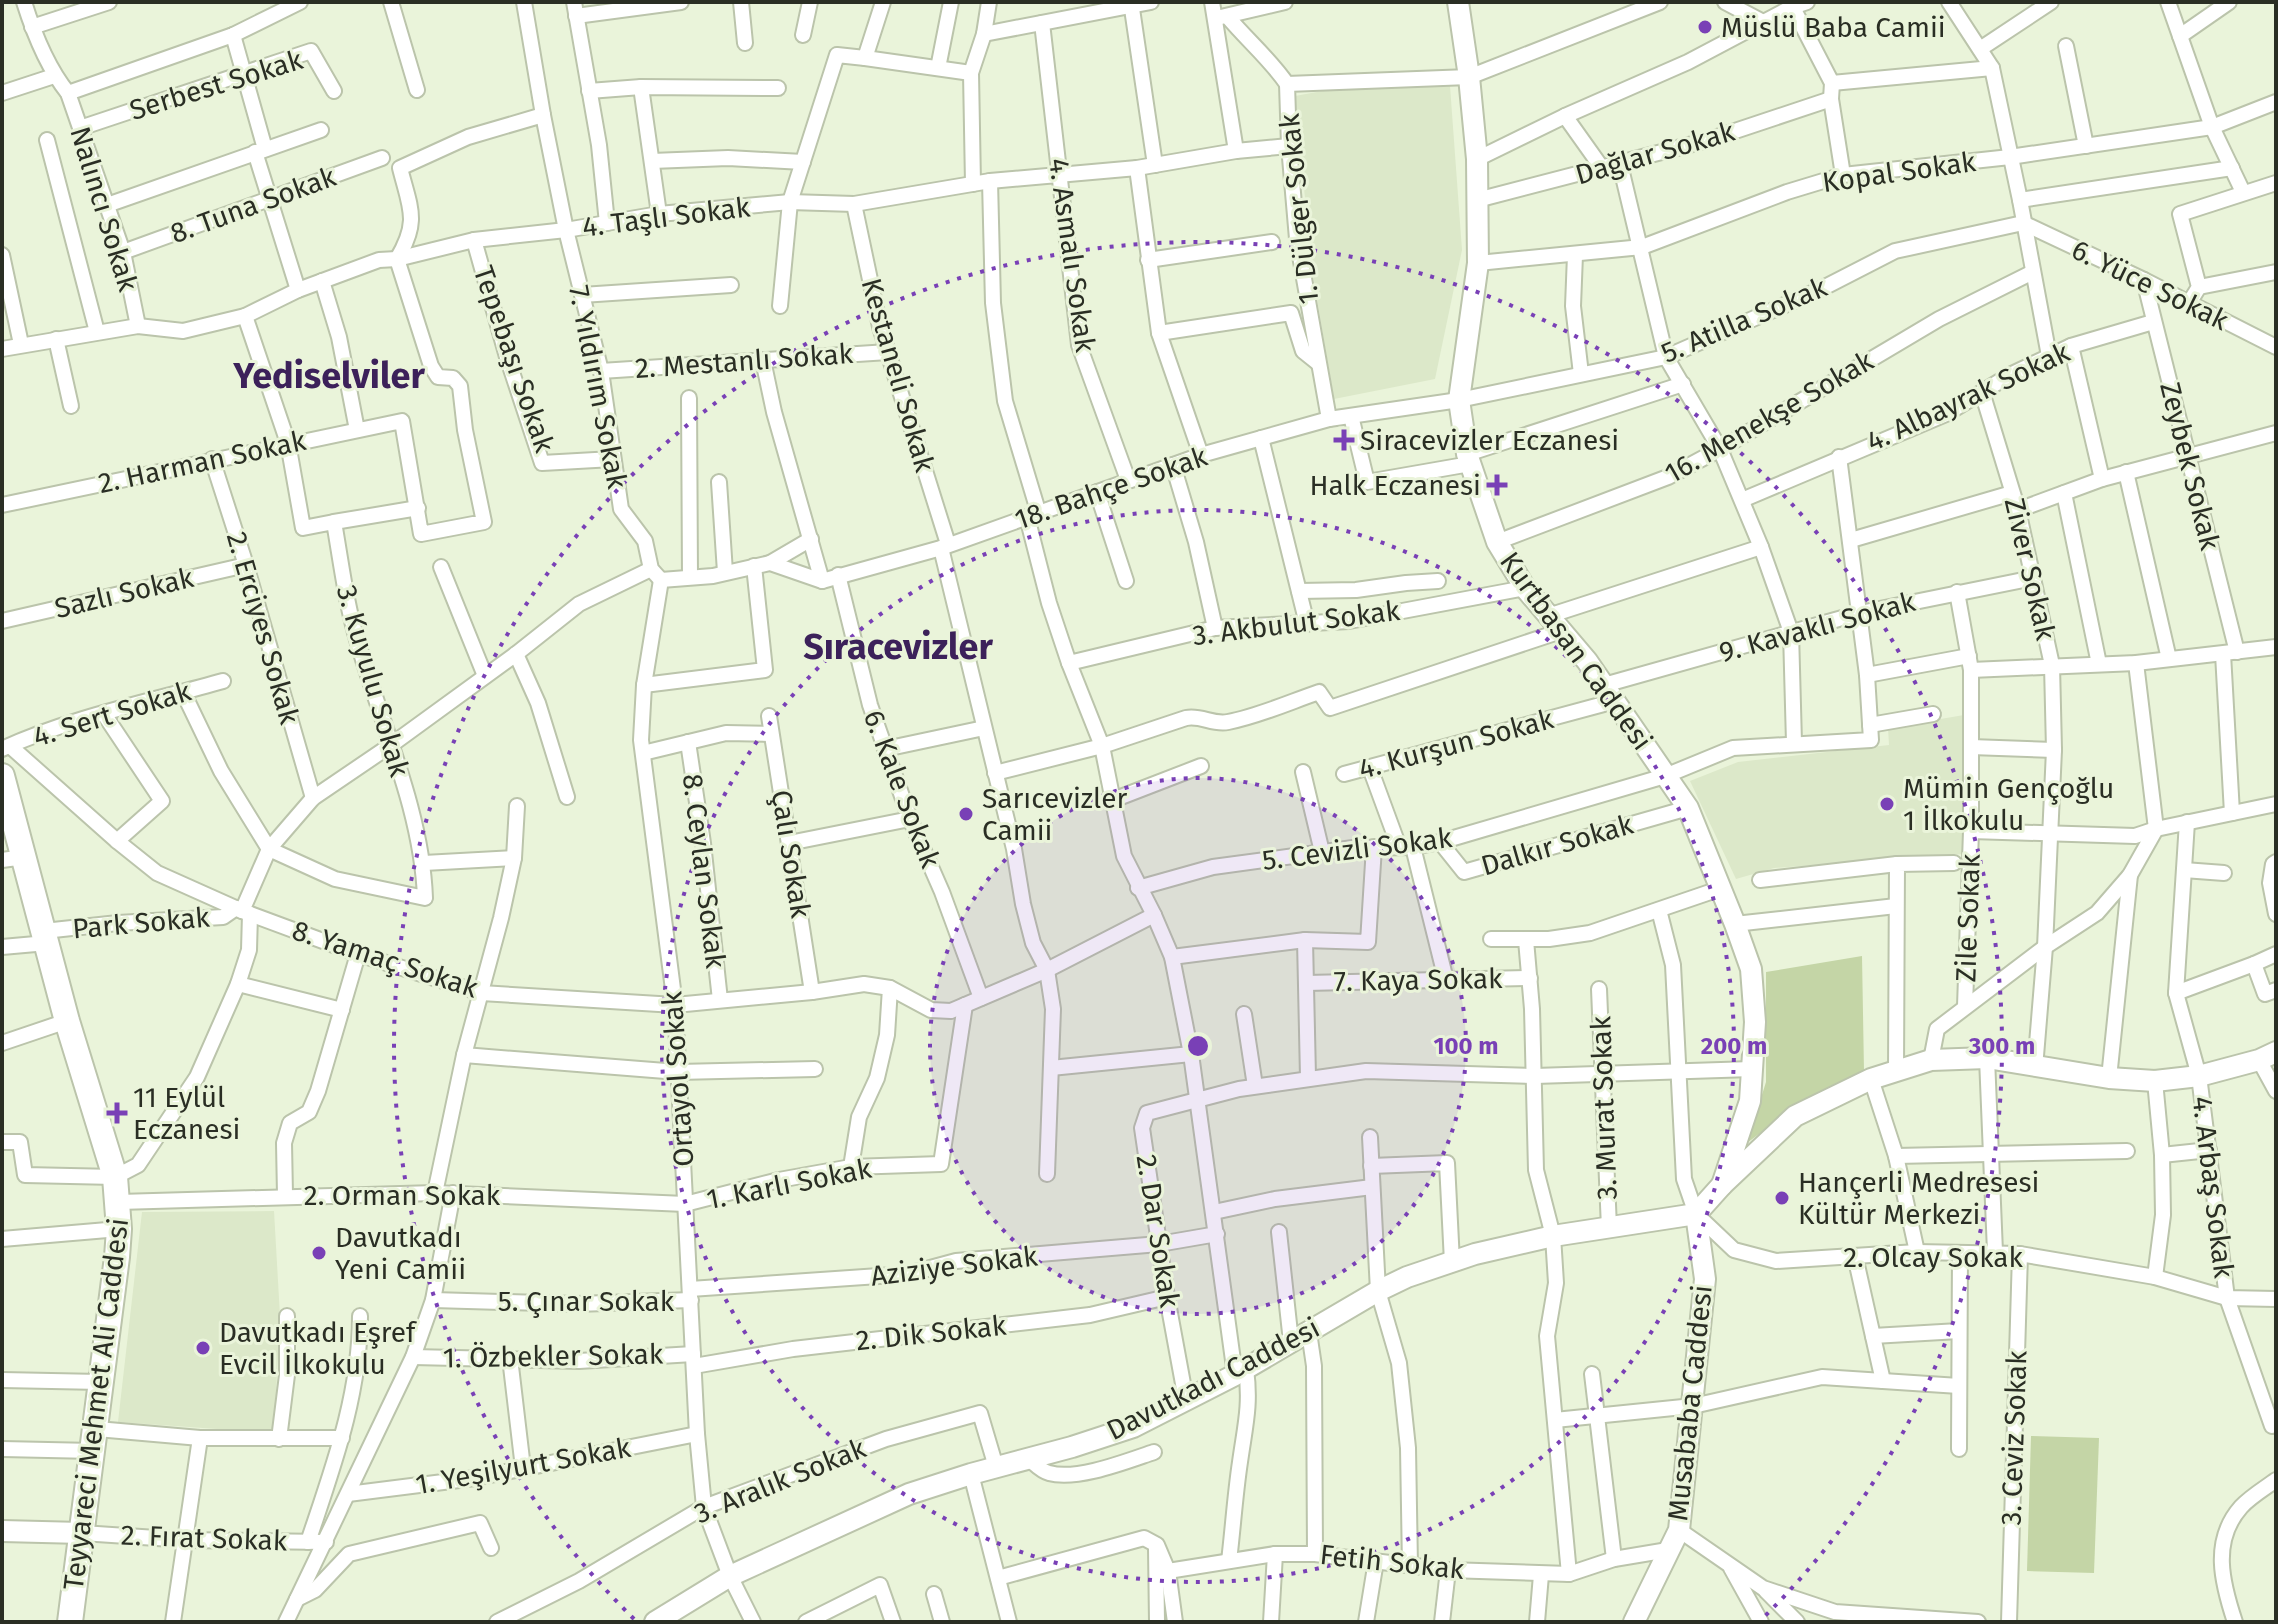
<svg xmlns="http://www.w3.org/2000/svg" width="2278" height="1624" font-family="'Fira Sans',sans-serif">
<rect width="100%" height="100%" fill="#eaf4da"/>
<g fill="#dce8c9">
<polygon points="1450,86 1462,250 1435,379 1334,399 1312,270 1295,96 1328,90"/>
<polygon points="1964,715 1964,854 1774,868 1736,879 1690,781 1738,762 1889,745 1888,728"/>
<polygon points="274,1211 280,1316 274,1433 118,1422 142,1212"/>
</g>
<g fill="#c4d5a6">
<polygon points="1862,956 1864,1071 1792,1109 1747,1143 1766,1082 1766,972"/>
<polygon points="2031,1436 2099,1438 2094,1573 2027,1571"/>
</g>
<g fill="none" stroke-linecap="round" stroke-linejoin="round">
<defs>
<g id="minor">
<path d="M24,2C34,34 47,67 68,93L123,252L138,326"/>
<polyline points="391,2 417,90"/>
<polyline points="524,2 543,115 566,230 601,371 621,509 645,541 651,569 661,580"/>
<polyline points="574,2 599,145 607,223"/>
<polyline points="741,2 745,43"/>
<polyline points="1131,2 1155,165"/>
<polyline points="1212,2 1236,151"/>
<polyline points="1725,2 1765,23"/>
<polyline points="1790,2 1832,83 1831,99 1843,175"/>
<polyline points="1949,2 1992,68 2020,200 2049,356"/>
<polyline points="2168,2 2212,127 2243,192"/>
<polyline points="576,16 681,2"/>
<path d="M1227,16C1247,40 1270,59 1287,84"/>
<polyline points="1221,17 1285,2"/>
<polyline points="1042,23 1079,345 1128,480"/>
<polyline points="32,27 109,2"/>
<polyline points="984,34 1151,2"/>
<polyline points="233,35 265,149"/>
<polyline points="803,35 810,2"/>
<polyline points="2180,36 2229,2"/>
<polyline points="2066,46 2086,146"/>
<polyline points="1980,49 2051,2"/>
<polyline points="865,58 971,73"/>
<polyline points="938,68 951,2"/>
<polyline points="1832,83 1992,68"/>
<polyline points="641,87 659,214"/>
<polyline points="589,91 641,87 778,88"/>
<polyline points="2,93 54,76"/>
<polyline points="68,93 233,35 300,2"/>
<polyline points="1565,116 1602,168"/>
<polyline points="80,128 311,51 334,91"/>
<polyline points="47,140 97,332"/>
<polyline points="255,152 298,290"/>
<polyline points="1477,159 1565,116 1688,62 1792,7 1807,2"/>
<polyline points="652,161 728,158 803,162"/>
<polyline points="1620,164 1666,357 1720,449 1761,547 1791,632 1794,743"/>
<polyline points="1137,168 1159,333 1201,455"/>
<polyline points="990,181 993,303 1005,401 1039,514"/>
<polyline points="973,184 971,73 984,34 989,2"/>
<polyline points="1477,200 1708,140 1831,99"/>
<polyline points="2020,200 2232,168"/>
<polyline points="854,204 880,327 948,544"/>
<polyline points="107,205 321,130"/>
<polyline points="2023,223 2144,280 2276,347"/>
<polyline points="474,240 507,357 542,463 613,459"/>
<polyline points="123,252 382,158"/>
<polyline points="2,255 21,344"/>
<polyline points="1575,255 1573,306 1581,374"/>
<polyline points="1148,260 1272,242"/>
<polyline points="1478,263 1642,247 1787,192 1843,175 2010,157 2212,127 2276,102"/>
<polyline points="2144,280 2237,652"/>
<polyline points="322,281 339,337 357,430"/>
<polyline points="2199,287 2276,272"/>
<polyline points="582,295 731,285"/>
<polyline points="2189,303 2199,287 2180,214 2276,183"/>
<polyline points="780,306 790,202 837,55 865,58 883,2"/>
<polyline points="1159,333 1291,313 1303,351 1318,363"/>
<polyline points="56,339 71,406"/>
<polyline points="2071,346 2102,479"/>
<polyline points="2,349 138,326 183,331 245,316 298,290 379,260 397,259 474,240 566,230 659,214 790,202 854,204 990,181 1137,168 1236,151 1289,146"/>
<polyline points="763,360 774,412 822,581"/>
<polyline points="601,371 888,352"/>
<polyline points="1982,392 2018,510 2052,665 2054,750 2045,947 2035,1068"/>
<polyline points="689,398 690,577"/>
<polyline points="1351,416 1367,482 1470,464"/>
<polyline points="1329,419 1297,239 1289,146 1287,84 1469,77 1660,2"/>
<polyline points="1261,438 1307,624"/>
<polyline points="1467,454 1683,384"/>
<polyline points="212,459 246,565 313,798"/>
<polyline points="1173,465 1196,542 1215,628"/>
<polyline points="2126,472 2169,659"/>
<polyline points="719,482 725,572"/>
<polyline points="1097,492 1126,581"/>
<polyline points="2064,493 2099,664"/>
<polyline points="1742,500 1946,414 2010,375 2071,346 2153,322"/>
<path d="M2,505L402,421L421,534L484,522L465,430L460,386L453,378L438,377L431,366L397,259C420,221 410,208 400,168L468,137L543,115"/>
<polyline points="2018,510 2102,479 2276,433"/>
<polyline points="1027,517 1049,603 1069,663 1102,746 1124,856 1154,915 1172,957 1191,1054 1235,1375"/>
<polyline points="334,522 418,508"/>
<polyline points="1851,540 2012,493"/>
<polyline points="1497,542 1668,477 1720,449 1939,319 2033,272"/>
<polyline points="941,548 1014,849 1023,904 1033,943 1047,970 1053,1009 1047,1174"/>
<polyline points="770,563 811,539"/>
<polyline points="441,567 485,676"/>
<polyline points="838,575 870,705 910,819 942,892 981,998"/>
<polyline points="661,580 713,576 770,563 822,581 941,548 1201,455 1329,419 1459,400 1666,357 1821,289 1895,251 2023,223"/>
<polyline points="661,580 644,685 641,740 675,1005 697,1434 704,1507 730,1576 753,1622"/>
<polyline points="1299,591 1356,590 1406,583 1438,581"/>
<polyline points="1957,592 1971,670 1971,831 1965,1006"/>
<polyline points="1548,616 1761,547"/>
<polyline points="2,621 246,565"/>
<polyline points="516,654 538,703 567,797"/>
<polyline points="2223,654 2232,813"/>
<polyline points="1069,663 1215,628 1349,621 1525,588"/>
<polyline points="1971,670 2136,663 2276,647"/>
<polyline points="1867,675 1969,656"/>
<polyline points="644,685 765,670 754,566"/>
<polyline points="1604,685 1860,613 2033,578"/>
<path d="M183,692L221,771L269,849L335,879L425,898C422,811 382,726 358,643C346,604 341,562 334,522L303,528L288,443L245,316"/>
<polyline points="104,714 162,801 117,841"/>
<polyline points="769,716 812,992"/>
<polyline points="1870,725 1933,714"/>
<polyline points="688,742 703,843 720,1000"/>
<polyline points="10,746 117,841 157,873 242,911 358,954 481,993 675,1005 812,992 864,984 890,988 931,1010 951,1011 1047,970 1154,915"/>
<polyline points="1971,747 2054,750"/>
<path d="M2,749C69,718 152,701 223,681"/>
<polyline points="885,749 984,728"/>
<polyline points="643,753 726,733 771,734"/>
<polyline points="1370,768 1399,847"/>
<polyline points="1303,772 1322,852"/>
<path d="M995,773L1102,746L1186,718C1202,715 1212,725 1228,722C1259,716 1290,702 1319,692L1330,708L1561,631"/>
<polyline points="1344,774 1615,701"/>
<polyline points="1113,800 1201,766"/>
<polyline points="2187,822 2176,993 2199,1076 2227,1298 2272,1426"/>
<polyline points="1971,831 2135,836 2156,829 2276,804"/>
<polyline points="1440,842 1464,872 1688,808"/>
<polyline points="789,843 910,819"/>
<polyline points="1413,847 1446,980"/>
<polyline points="2,860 17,858"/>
<polyline points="2276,862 2273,864 2270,883 2276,914"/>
<polyline points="424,863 514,858"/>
<polyline points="2184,870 2224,873"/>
<polyline points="1760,880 1897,864"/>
<polyline points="1138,888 1213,867 1353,848 1413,847 1440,842 1665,776 1733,748 1871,740 1867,675 1839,457"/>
<polyline points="1659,910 1673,965 1684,1179 1696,1214 1734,1250 1776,1261 1917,1252 2020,1254 2155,1277 2227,1298 2276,1299"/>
<polyline points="242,911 269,849 313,798 391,745 516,654 579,604 651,569"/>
<polyline points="1735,924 1896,906"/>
<polyline points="44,931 118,923 223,917 236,908"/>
<polyline points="1491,939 1549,939 1590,933 1722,888"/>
<polyline points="1305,940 1308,1077"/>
<polyline points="1526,940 1532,1009 1536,1170 1553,1236 1556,1283 1547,1336 1569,1574"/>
<polyline points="2,947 47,943"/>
<polyline points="1172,957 1305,940 1368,942 1374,847"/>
<polyline points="2254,964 2276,954"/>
<polyline points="1306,983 1530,978"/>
<polyline points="238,984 342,1010"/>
<polyline points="1599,989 1609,1228"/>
<polyline points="2176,993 2254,964 2265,994 2276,990"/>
<polyline points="1244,1014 1255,1086"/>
<polyline points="2,1043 67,1021"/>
<polyline points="464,1055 678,1072 815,1069"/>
<polyline points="1987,1058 1995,1252"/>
<polyline points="1931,1060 1937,1029 2045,947 2097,913 2130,875 2156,829 2136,663"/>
<polyline points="2259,1060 2276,1091"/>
<polyline points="1051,1068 1191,1054"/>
<polyline points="1896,1071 1897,864 1954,863"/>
<polyline points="2109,1078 2130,875"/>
<polyline points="1871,1079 1896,1156 1917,1252"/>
<polyline points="2155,1081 2162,1155 2163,1215 2155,1277"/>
<polyline points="1370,1137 1378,1291 1399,1363 1408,1448 1410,1566"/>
<polyline points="2,1142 20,1142 25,1175 115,1177 138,1165 197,1077 238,984 249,950 250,914"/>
<polyline points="2162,1155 2209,1150"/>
<polyline points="1896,1156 2127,1151"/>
<polyline points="1371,1166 1447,1163 1452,1262"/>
<polyline points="851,1167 859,1117 877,1078 887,1035 890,988"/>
<polyline points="435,1193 464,1055 501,918 514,858 517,806"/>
<polyline points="285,1195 284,1143 290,1123 309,1112 318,1091 358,954"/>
<polyline points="119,1202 435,1193 685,1204 779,1180 851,1167 941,1164 965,1005"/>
<polyline points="1214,1212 1275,1199 1372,1187"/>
<polyline points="1279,1232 1291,1342"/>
<polyline points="2,1239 119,1229"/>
<polyline points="1855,1256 1883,1381"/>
<polyline points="690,1289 908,1274 956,1261 1159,1244 1217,1234"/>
<polyline points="433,1300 577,1304 691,1300"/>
<polyline points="1309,1332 1314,1366 1315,1554"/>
<polyline points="1873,1336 1959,1331"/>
<polyline points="413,1357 579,1361 693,1354"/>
<polyline points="510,1358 523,1468"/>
<polyline points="694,1366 793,1349 1090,1315 1167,1297"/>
<polyline points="1592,1374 1614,1559"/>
<polyline points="2,1380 101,1382"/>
<polyline points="1186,1400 1167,1297 1142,1128 1147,1113 1239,1089 1366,1071 1535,1076 1752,1069"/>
<polyline points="1555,1420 1693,1406 1822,1377 1959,1386"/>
<polyline points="97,1429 200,1438 342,1438"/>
<polyline points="279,1439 287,1375 287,1316"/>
<polyline points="2,1449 94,1451"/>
<polyline points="1959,1449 1960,1253"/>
<path d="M1029,1459C1035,1464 1041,1471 1049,1473C1077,1481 1127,1461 1154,1452"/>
<polyline points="971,1474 1009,1622"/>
<polyline points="348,1494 475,1478 697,1434"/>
<polyline points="1679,1530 1763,1588 1835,1612 1978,1622"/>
<polyline points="82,1533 186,1540 326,1542"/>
<path d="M308,1542C333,1467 360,1395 360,1316"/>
<polyline points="1156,1549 1157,1622"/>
<path d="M1229,1561C1233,1528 1235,1495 1240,1462C1245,1426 1251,1405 1246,1369"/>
<polyline points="1731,1568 1761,1622"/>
<polyline points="1168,1571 1275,1554 1315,1554 1448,1570 1569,1574 1614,1559 1668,1550"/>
<polyline points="998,1578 1144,1538 1157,1545 1168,1571 1175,1622"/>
<polyline points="1766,1591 1797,1622"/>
<polyline points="934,1594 942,1622"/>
<polyline points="297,1599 315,1590 349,1554 480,1523 491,1548"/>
<polyline points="173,1622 200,1438"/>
<polyline points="286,1622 413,1357 433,1300 453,1193"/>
<polyline points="497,1622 579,1581 704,1507 886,1439 980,1413 996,1467"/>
<polyline points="806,1622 880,1585 893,1622"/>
<polyline points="1271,1622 1275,1554"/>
<polyline points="1366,1622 1376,1561"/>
<polyline points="1442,1622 1448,1570"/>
<polyline points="1537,1622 1541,1575"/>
<polyline points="2009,1622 2020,1254"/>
<path d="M2235,1622C2222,1583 2211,1541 2241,1507C2250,1497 2265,1488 2276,1480"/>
</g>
<g id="secondary">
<polyline points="1458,2 1469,77 1477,159 1478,263 1459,400 1467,454 1497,542 1525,588 1587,661 1688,808 1735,924 1751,969 1755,1022 1750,1101 1722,1185"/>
<polyline points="2,1531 82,1533"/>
<polyline points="655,1622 730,1576 909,1494 971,1474 1072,1447 1133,1427 1235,1375 1378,1291 1407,1277 1475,1254 1553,1236 1696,1214"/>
<polyline points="1634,1622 1679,1530 1705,1279 1696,1214 1722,1185 1795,1116 1871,1079 1931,1060 1987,1058 2109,1078 2155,1081 2199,1076 2259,1060 2276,1052"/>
</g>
<polyline id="primary" points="2,776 67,1021 115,1177 119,1229 117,1257 70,1622"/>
</defs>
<use href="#minor" stroke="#bbc4ab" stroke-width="18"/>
<use href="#secondary" stroke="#bbc4ab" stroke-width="24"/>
<use href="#primary" stroke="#bbc4ab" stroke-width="28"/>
<use href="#minor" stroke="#fff" stroke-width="14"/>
<use href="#secondary" stroke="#fff" stroke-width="20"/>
<use href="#primary" stroke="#fff" stroke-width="24"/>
</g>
<circle cx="1198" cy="1046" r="268" fill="#7940b6" fill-opacity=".12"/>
<g fill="none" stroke="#7940b6" stroke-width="4" stroke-dasharray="4 8">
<circle cx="1198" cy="1046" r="268"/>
<circle cx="1198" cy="1046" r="536"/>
<path d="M634 1619A804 804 0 1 1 1762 1619"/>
</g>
<g fill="#7940b6" stroke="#eaf4da" stroke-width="3">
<circle cx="1705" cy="27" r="8"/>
<path d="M1340 428h8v8h8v8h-8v8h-8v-8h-8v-8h8z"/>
<path d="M1493 473h8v8h8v8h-8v8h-8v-8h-8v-8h8z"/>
<circle cx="1887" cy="804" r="8"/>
<circle cx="966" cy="814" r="8"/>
<path d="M113 1101h8v8h8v8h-8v8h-8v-8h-8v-8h8z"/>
<circle cx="1782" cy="1198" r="8"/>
<circle cx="319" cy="1253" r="8"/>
<circle cx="203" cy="1348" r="8"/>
</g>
<g text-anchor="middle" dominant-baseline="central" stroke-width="6" stroke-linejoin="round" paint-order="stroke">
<g font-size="28" fill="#2a2e24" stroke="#eaf4da" text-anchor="start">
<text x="1721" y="27">Müslü Baba Camii</text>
<text x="1360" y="440">Siracevizler Eczanesi</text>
<text x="1481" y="485" text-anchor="end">Halk Eczanesi</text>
<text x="1903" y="788">Mümin Gençoğlu<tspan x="1903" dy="32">1 İlkokulu</tspan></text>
<text x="982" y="798">Sarıcevizler<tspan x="982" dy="32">Camii</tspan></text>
<text x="133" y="1097">11 Eylül<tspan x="133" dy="32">Eczanesi</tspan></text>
<text x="1798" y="1182">Hançerli Medresesi<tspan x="1798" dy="32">Kültür Merkezi</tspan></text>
<text x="335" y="1237">Davutkadı<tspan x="335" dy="32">Yeni Camii</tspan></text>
<text x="219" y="1332">Davutkadı Eşref<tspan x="219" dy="32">Evcil İlkokulu</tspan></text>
</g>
<g font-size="28" fill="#2a2e24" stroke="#eaf4da">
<text transform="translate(216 85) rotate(-17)">Serbest Sokak</text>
<text transform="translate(1655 153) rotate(-16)">Dağlar Sokak</text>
<text transform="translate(1899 172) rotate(-8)">Kopal Sokak</text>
<text transform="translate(253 205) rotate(-20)">8. Tuna Sokak</text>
<text transform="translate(104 209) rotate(73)">Nalıncı Sokak</text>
<text transform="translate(1299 209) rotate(-96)">1. Dülger Sokak</text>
<text transform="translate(666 217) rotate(-7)">4. Taşlı Sokak</text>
<text transform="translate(1072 255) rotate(82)">4. Asmalı Sokak</text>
<text transform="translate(2150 285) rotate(26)">6. Yüce Sokak</text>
<text transform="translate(1744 320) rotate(-23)">5. Atilla Sokak</text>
<text transform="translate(514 359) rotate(71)">Tepebaşı Sokak</text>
<text transform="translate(744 361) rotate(-4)">2. Mestanlı Sokak</text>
<text transform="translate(898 375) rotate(74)">Kestaneli Sokak</text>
<text transform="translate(598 387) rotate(79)">7. Yıldırım Sokak</text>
<text transform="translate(1968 397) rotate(-25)">4. Albayrak Sokak</text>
<text transform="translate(1769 417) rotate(-30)">16. Menekşe Sokak</text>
<text transform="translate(202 462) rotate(-12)">2. Harman Sokak</text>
<text transform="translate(2190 466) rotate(76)">Zeybek Sokak</text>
<text transform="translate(1111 488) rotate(-19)">18. Bahçe Sokak</text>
<text transform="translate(2030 569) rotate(77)">Ziver Sokak</text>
<text transform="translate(124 593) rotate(-13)">Sazlı Sokak</text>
<text transform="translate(1296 623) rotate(-7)">3. Akbulut Sokak</text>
<text transform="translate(1817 627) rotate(-15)">9. Kavaklı Sokak</text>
<text transform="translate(263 628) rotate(74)">2. Erciyes Sokak</text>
<text transform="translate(1576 651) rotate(54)">Kurtbasan Caddesi</text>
<text transform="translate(373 681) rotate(74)">3. Kuyulu Sokak</text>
<text transform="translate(112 714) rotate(-17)">4. Sert Sokak</text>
<text transform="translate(1456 744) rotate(-15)">4. Kurşun Sokak</text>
<text transform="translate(902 789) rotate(69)">6. Kale Sokak</text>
<text transform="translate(1557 845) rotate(-16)">Dalkır Sokak</text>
<text transform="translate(1357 849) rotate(-7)">5. Cevizli Sokak</text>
<text transform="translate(791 854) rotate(81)">Çalı Sokak</text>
<text transform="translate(704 871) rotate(83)">8. Ceylan Sokak</text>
<text transform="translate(1968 918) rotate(-88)">Zile Sokak</text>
<text transform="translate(141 923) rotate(-5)">Park Sokak</text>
<text transform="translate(385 959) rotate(18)">8. Yamaç Sokak</text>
<text transform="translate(1418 980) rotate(-1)">7. Kaya Sokak</text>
<text transform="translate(678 1079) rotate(-94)">Ortayol Sokak</text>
<text transform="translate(1604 1108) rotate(-92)">3. Murat Sokak</text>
<text transform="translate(789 1184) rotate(-11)">1. Karlı Sokak</text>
<text transform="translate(2213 1187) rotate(83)">4. Arbaş Sokak</text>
<text x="402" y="1195">2. Orman Sokak</text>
<text transform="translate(1158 1231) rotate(81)">2. Dar Sokak</text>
<text x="1933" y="1257">2. Olcay Sokak</text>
<text transform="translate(954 1266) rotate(-7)">Aziziye Sokak</text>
<text x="586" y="1301">5. Çınar Sokak</text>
<text transform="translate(931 1333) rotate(-6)">2. Dik Sokak</text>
<text transform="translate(553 1356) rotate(-1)">1. Özbekler Sokak</text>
<text transform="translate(1213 1379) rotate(-27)">Davutkadı Caddesi</text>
<text transform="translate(1690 1403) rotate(-84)">Musababa Caddesi</text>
<text transform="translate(96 1404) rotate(-83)">Teyyareci Mehmet Ali Caddesi</text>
<text transform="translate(2014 1438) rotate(-88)">3. Ceviz Sokak</text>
<text transform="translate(523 1466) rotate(-10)">1. Yeşilyurt Sokak</text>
<text transform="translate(780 1481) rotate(-22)">3. Aralık Sokak</text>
<text transform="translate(204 1538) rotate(2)">2. Fırat Sokak</text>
<text transform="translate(1392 1562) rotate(6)">Fetih Sokak</text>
</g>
<g font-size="36" font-weight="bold" fill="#3c215a" stroke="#eaf4da">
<text x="329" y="376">Yediselviler</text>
<text x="898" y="647">Sıracevizler</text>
</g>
</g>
<circle cx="1198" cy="1046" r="12" fill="#7940b6" stroke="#eaf4da" stroke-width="4"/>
<g font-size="24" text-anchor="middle" font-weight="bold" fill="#7940b6" stroke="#eaf4da" stroke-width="6" stroke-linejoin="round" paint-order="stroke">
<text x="1466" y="1054">100 m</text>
<text x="1734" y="1054">200 m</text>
<text x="2002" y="1054">300 m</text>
</g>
<rect width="2278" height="1624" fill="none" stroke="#2a2e24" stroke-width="8"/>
</svg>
